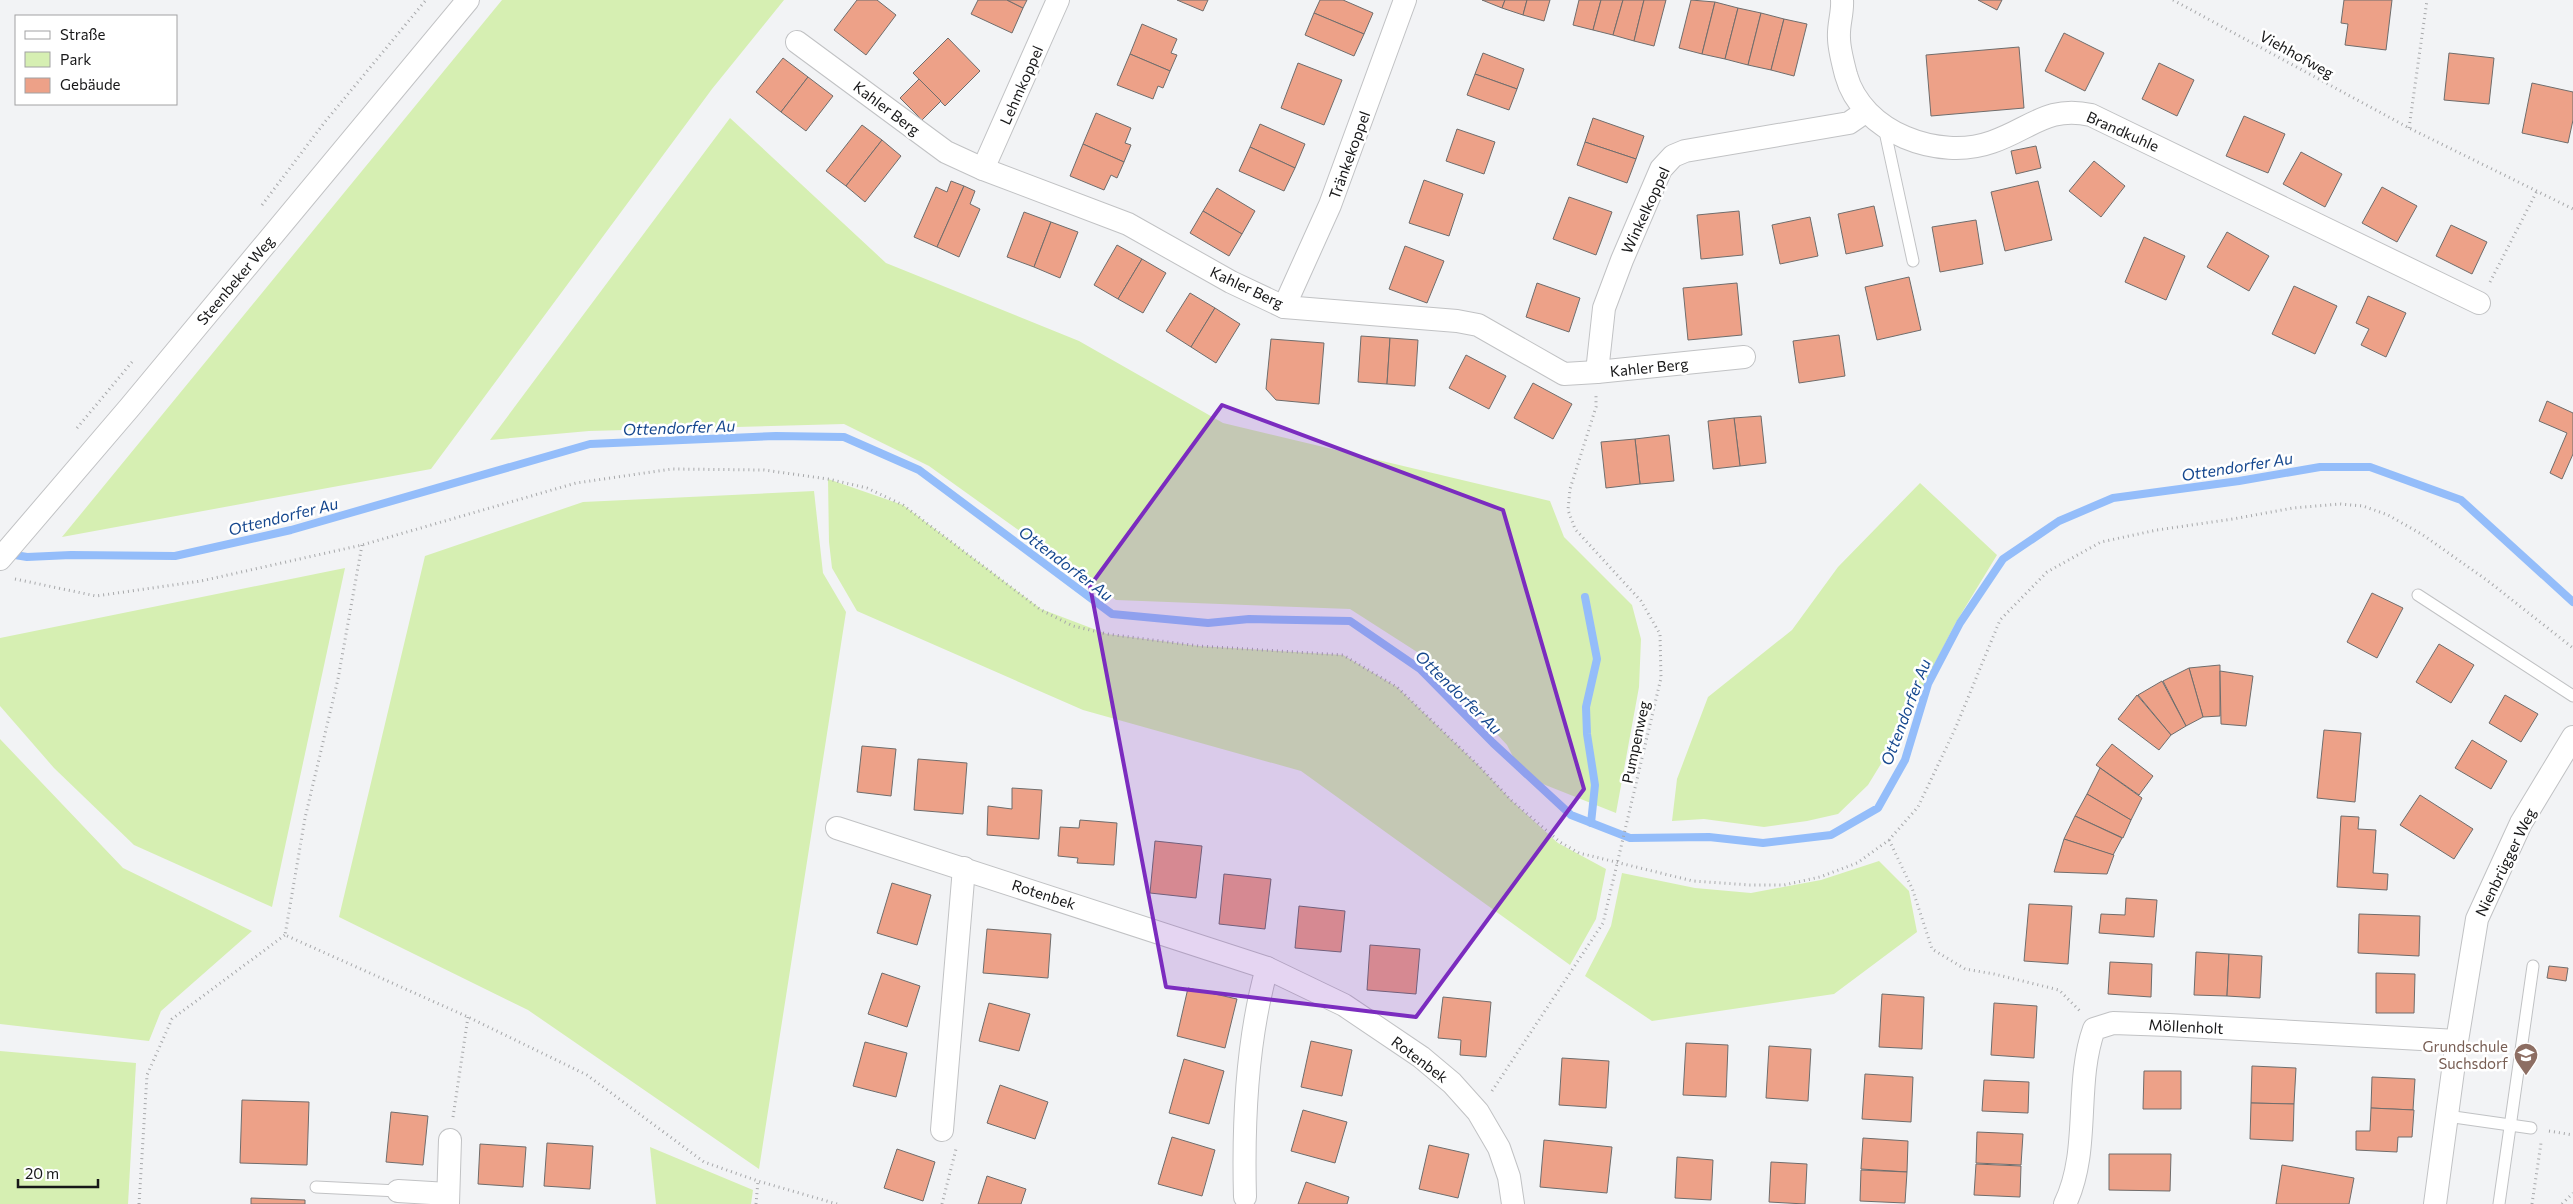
<svg xmlns="http://www.w3.org/2000/svg" width="2573" height="1204" font-family="Commissioner,sans-serif">
<rect width="100%" height="100%" fill="#f2f3f5"/>
<g fill="#d6efb2">
<polygon points="502,0 784,0 712,89 431,469 62,537"/>
<polygon points="730,118 886,263 1079,341 1223,423 1550,501 1564,537 1632,605 1641,639 1639,687 1616,813 1523,776 1507,745 1428,659 1350,609 1116,600 929,466 844,424 589,431 490,440"/>
<polygon points="828,479 903,505 1041,609 1107,634 1199,646 1343,655 1397,687 1480,767 1511,800 1558,843 1606,869 1596,919 1570,965 1301,771 1083,710 857,611 832,568 829,542"/>
<polygon points="1920,483 1997,555 1955,624 1895,741 1868,785 1838,814 1807,821 1764,827 1704,819 1672,821 1677,779 1708,697 1792,630 1838,567"/>
<polygon points="814,491 823,573 846,612 759,1169 528,1010 339,917 425,556 583,502"/>
<polygon points="345,568 272,907 134,845 54,768 0,706 0,638"/>
<polygon points="0,739 123,868 252,931 161,1011 149,1041 0,1024"/>
<polygon points="1879,861 1909,891 1917,932 1834,994 1652,1021 1585,976 1611,926 1622,873 1695,888 1751,893 1821,880"/>
<polygon points="0,1051 136,1063 128,1204 0,1204"/>
<polygon points="650,1147 753,1190 751,1204 656,1204"/>
</g>
<g fill="none" stroke-linecap="round" stroke-linejoin="round">
<g stroke="#94bdfa" stroke-width="8">
<polyline points="9,554 27,557 71,555 175,556 291,530 590,444 776,436 844,437 919,470 1112,614 1208,623 1249,619 1350,621 1420,669 1493,743 1571,815 1630,838 1709,837 1763,843 1831,835 1878,808 1905,760 1928,684 1960,623 2003,559 2059,521 2113,498 2239,481 2320,467 2370,467 2461,500 2573,602"/>
<polyline points="1585,597 1597,659 1586,707 1587,734 1595,785 1591,823"/>
</g>
</g>
<g fill="#eda188" stroke="#6f6d6c">
<polygon points="857,0 877,0 896,15 866,55 834,30"/>
<polygon points="978,0 1007,0 1023,8 1012,33 971,14"/>
<polygon points="1007,0 1027,0 1023,8"/>
<polygon points="1177,0 1208,0 1203,11"/>
<polygon points="1320,0 1343,0 1373,13 1364,34 1314,13"/>
<polygon points="1482,0 1505,0 1502,8"/>
<polygon points="1505,0 1527,0 1523,15 1502,8"/>
<polygon points="1527,0 1550,0 1544,21 1523,15"/>
<polygon points="1579,0 1601,0 1593,30 1573,25"/>
<polygon points="1601,0 1623,0 1613,35 1593,30"/>
<polygon points="1623,0 1644,0 1634,41 1613,35"/>
<polygon points="1644,0 1666,0 1654,46 1634,41"/>
<polygon points="1691,0 1715,2 1702,54 1679,48"/>
<polygon points="1978,0 2002,0 1997,10"/>
<polygon points="2344,0 2392,0 2386,50 2345,45 2348,24 2341,23"/>
<polygon points="1715,2 1738,8 1725,59 1702,54"/>
<polygon points="1738,8 1761,13 1748,65 1725,59"/>
<polygon points="1314,13 1364,34 1354,56 1305,35"/>
<polygon points="1761,13 1784,19 1771,70 1748,65"/>
<polygon points="1784,19 1807,24 1794,76 1771,70"/>
<polygon points="1142,24 1177,39 1171,53 1177,55 1170,71 1130,54"/>
<polygon points="2064,33 2104,53 2085,91 2045,71"/>
<polygon points="948,38 980,71 945,106 913,73"/>
<polygon points="2019,47 2024,108 1931,116 1926,55"/>
<polygon points="1483,53 1524,69 1517,89 1475,74"/>
<polygon points="2449,53 2494,58 2489,104 2444,100"/>
<polygon points="1130,54 1170,71 1163,88 1158,86 1153,99 1117,85"/>
<polygon points="783,58 808,77 781,112 756,92"/>
<polygon points="1298,63 1342,80 1324,125 1281,108"/>
<polygon points="2159,63 2194,80 2177,116 2142,99"/>
<polygon points="1475,74 1517,89 1509,110 1467,95"/>
<polygon points="808,77 833,96 806,131 781,112"/>
<polygon points="919,79 941,101 922,120 900,98"/>
<polygon points="2532,83 2573,92 2573,120 2568,143 2522,133"/>
<polygon points="1096,113 1131,128 1125,143 1131,145 1124,162 1083,144"/>
<polygon points="2244,116 2285,134 2268,173 2226,156"/>
<polygon points="1593,118 1644,136 1636,159 1585,142"/>
<polygon points="1260,124 1305,144 1295,168 1250,147"/>
<polygon points="862,125 882,140 846,186 826,171"/>
<polygon points="1457,129 1495,142 1484,174 1446,161"/>
<polygon points="882,140 901,156 865,202 846,186"/>
<polygon points="1585,142 1636,159 1627,183 1577,165"/>
<polygon points="1083,144 1124,162 1117,178 1111,175 1104,190 1070,176"/>
<polygon points="2036,146 2041,168 2016,174 2011,151"/>
<polygon points="1250,147 1295,168 1284,191 1239,171"/>
<polygon points="2301,152 2342,174 2325,207 2283,184"/>
<polygon points="2094,161 2125,186 2101,217 2069,191"/>
<polygon points="1424,180 1463,194 1449,236 1409,223"/>
<polygon points="951,181 964,186 937,247 914,237 936,187 947,192"/>
<polygon points="2038,181 2052,240 2005,251 1991,192"/>
<polygon points="964,186 975,191 970,204 980,209 959,257 937,247"/>
<polygon points="2382,187 2417,206 2397,242 2362,223"/>
<polygon points="1217,188 1255,211 1242,234 1203,211"/>
<polygon points="1569,197 1612,212 1596,255 1553,239"/>
<polygon points="1874,206 1883,246 1846,254 1838,214"/>
<polygon points="1203,211 1242,234 1229,256 1190,233"/>
<polygon points="1739,211 1743,255 1701,259 1697,215"/>
<polygon points="1024,212 1051,222 1034,267 1007,257"/>
<polygon points="1810,217 1818,256 1780,264 1772,225"/>
<polygon points="1976,220 1983,264 1940,272 1932,227"/>
<polygon points="1051,222 1078,232 1060,278 1034,267"/>
<polygon points="2451,225 2487,242 2472,274 2436,256"/>
<polygon points="2227,232 2269,256 2249,291 2207,267"/>
<polygon points="2144,237 2185,256 2166,300 2125,282"/>
<polygon points="1117,245 1142,259 1118,299 1094,285"/>
<polygon points="1405,246 1444,261 1427,303 1389,289"/>
<polygon points="1142,259 1166,273 1143,313 1118,299"/>
<polygon points="1909,277 1921,330 1877,340 1865,287"/>
<polygon points="1537,283 1580,298 1569,332 1526,317"/>
<polygon points="1737,283 1742,335 1688,340 1683,288"/>
<polygon points="2294,286 2337,306 2315,354 2272,334"/>
<polygon points="1190,293 1215,308 1191,347 1166,331"/>
<polygon points="2368,296 2406,313 2386,357 2361,345 2369,329 2356,323"/>
<polygon points="1215,308 1240,324 1216,363 1191,347"/>
<polygon points="1839,335 1845,376 1799,383 1793,341"/>
<polygon points="1361,336 1390,338 1387,384 1358,382"/>
<polygon points="1390,338 1418,340 1415,386 1387,384"/>
<polygon points="1271,339 1324,343 1319,404 1276,400 1266,389"/>
<polygon points="1466,355 1506,376 1489,409 1449,388"/>
<polygon points="1533,383 1572,404 1553,439 1514,418"/>
<polygon points="2547,401 2573,413 2573,454 2562,479 2550,473 2567,433 2539,421"/>
<polygon points="1761,416 1766,463 1740,466 1734,418"/>
<polygon points="1734,418 1740,466 1713,469 1708,421"/>
<polygon points="1669,435 1674,481 1640,484 1635,439"/>
<polygon points="1635,439 1640,484 1606,488 1601,442"/>
<polygon points="2372,593 2403,608 2377,658 2347,642"/>
<polygon points="2439,644 2474,665 2451,703 2416,682"/>
<polygon points="2220,665 2220,716 2203,717 2189,668"/>
<polygon points="2189,668 2203,717 2186,726 2163,681"/>
<polygon points="2220,671 2253,676 2246,726 2221,724"/>
<polygon points="2162,681 2186,726 2171,735 2138,695"/>
<polygon points="2137,695 2171,735 2159,750 2118,719"/>
<polygon points="2505,695 2538,714 2521,742 2489,723"/>
<polygon points="2324,730 2361,733 2355,802 2317,798"/>
<polygon points="2472,740 2507,761 2491,789 2455,768"/>
<polygon points="2112,744 2153,776 2139,795 2096,765"/>
<polygon points="862,746 896,749 891,796 857,792"/>
<polygon points="918,759 967,763 963,814 914,810"/>
<polygon points="2100,768 2142,798 2131,820 2087,794"/>
<polygon points="1012,788 1042,790 1039,839 987,835 988,806 1012,809"/>
<polygon points="2087,794 2131,820 2123,838 2075,816"/>
<polygon points="2420,795 2473,829 2454,859 2400,825"/>
<polygon points="2075,816 2122,838 2113,855 2064,839"/>
<polygon points="2341,816 2359,817 2358,829 2376,830 2373,873 2388,874 2387,890 2337,887"/>
<polygon points="1080,820 1117,823 1114,865 1077,863 1078,858 1058,856 1060,827 1079,828"/>
<polygon points="2064,839 2114,855 2107,874 2054,872"/>
<polygon points="1155,841 1202,846 1196,898 1150,893"/>
<polygon points="1224,874 1271,879 1265,929 1219,924"/>
<polygon points="892,883 931,895 917,945 877,933"/>
<polygon points="2126,898 2157,900 2154,937 2099,933 2101,914 2125,915"/>
<polygon points="2029,904 2072,906 2068,964 2024,961"/>
<polygon points="1299,906 1345,911 1341,952 1295,948"/>
<polygon points="2359,914 2420,916 2419,956 2358,953"/>
<polygon points="987,929 1051,934 1048,978 983,973"/>
<polygon points="1370,945 1420,949 1416,994 1367,990"/>
<polygon points="2196,952 2229,954 2227,996 2194,995"/>
<polygon points="2229,954 2262,956 2260,998 2227,996"/>
<polygon points="2110,962 2152,964 2151,997 2108,994"/>
<polygon points="2549,966 2568,968 2566,981 2547,978"/>
<polygon points="882,973 920,986 907,1027 868,1014"/>
<polygon points="2376,973 2415,974 2414,1013 2376,1013"/>
<polygon points="1188,988 1237,999 1225,1048 1177,1036"/>
<polygon points="1882,994 1924,997 1922,1049 1879,1047"/>
<polygon points="1443,997 1491,1002 1486,1057 1460,1055 1461,1040 1438,1038"/>
<polygon points="989,1003 1030,1014 1019,1051 979,1041"/>
<polygon points="1994,1003 2037,1006 2034,1058 1991,1055"/>
<polygon points="1311,1041 1352,1050 1342,1096 1301,1087"/>
<polygon points="865,1042 907,1053 896,1097 853,1086"/>
<polygon points="1686,1043 1728,1045 1726,1097 1683,1095"/>
<polygon points="1769,1046 1811,1049 1808,1101 1766,1098"/>
<polygon points="1562,1058 1609,1061 1606,1108 1559,1105"/>
<polygon points="1184,1059 1224,1071 1209,1124 1169,1113"/>
<polygon points="2252,1066 2296,1068 2294,1104 2251,1103"/>
<polygon points="2144,1071 2181,1071 2181,1109 2143,1109"/>
<polygon points="1865,1074 1913,1077 1911,1122 1862,1119"/>
<polygon points="2372,1077 2415,1079 2413,1110 2371,1108"/>
<polygon points="1984,1080 2029,1082 2028,1113 1982,1111"/>
<polygon points="1000,1085 1048,1102 1035,1139 987,1123"/>
<polygon points="242,1100 309,1102 307,1165 240,1163"/>
<polygon points="2251,1103 2294,1104 2293,1141 2250,1139"/>
<polygon points="2371,1108 2414,1110 2412,1137 2398,1137 2397,1152 2356,1150 2356,1131 2370,1131"/>
<polygon points="1303,1110 1347,1122 1335,1163 1291,1151"/>
<polygon points="391,1112 428,1116 423,1165 386,1162"/>
<polygon points="1977,1132 2023,1134 2021,1165 1976,1163"/>
<polygon points="1172,1137 1215,1150 1202,1196 1158,1184"/>
<polygon points="1863,1138 1908,1141 1907,1172 1861,1169"/>
<polygon points="1544,1140 1612,1147 1607,1193 1540,1187"/>
<polygon points="547,1143 593,1146 590,1189 544,1186"/>
<polygon points="480,1144 526,1147 523,1187 478,1184"/>
<polygon points="1429,1145 1469,1154 1458,1198 1419,1189"/>
<polygon points="897,1149 935,1162 923,1201 884,1188"/>
<polygon points="2109,1154 2171,1154 2170,1191 2109,1190"/>
<polygon points="1677,1157 1713,1160 1711,1200 1675,1198"/>
<polygon points="1771,1162 1807,1164 1805,1204 1769,1202"/>
<polygon points="1976,1164 2021,1166 2020,1197 1974,1195"/>
<polygon points="2282,1165 2354,1178 2349,1204 2276,1204"/>
<polygon points="1861,1170 1907,1172 1905,1203 1860,1201"/>
<polygon points="987,1176 1026,1189 1021,1204 978,1204"/>
<polygon points="1306,1182 1349,1197 1347,1204 1298,1204"/>
<polygon points="251,1198 305,1200 305,1204 251,1204"/>
</g>
<g fill="none" stroke-linecap="round" stroke-linejoin="round">
<defs>
<g id="lane">
<polyline points="1884,127 1913,261"/>
<polyline points="2418,595 2573,696"/>
<polyline points="2447,1116 2531,1128"/>
<polyline points="316,1187 398,1191"/>
<polyline points="2499,1204 2533,966"/>
</g>
<g id="street">
<path d="M1842,0C1843,13 1838,25 1839,38C1839,49 1843,63 1846,75C1862,133 1939,161 1992,142C2030,129 2048,105 2091,115L2479,303"/>
<polyline points="797,42 946,152 983,169 1128,224 1231,282 1284,307 1457,321 1478,325 1564,374 1597,372 1744,357"/>
<polyline points="983,169 1058,0"/>
<polyline points="1284,307 1330,205 1405,0"/>
<polyline points="1597,372 1604,308 1622,260 1661,169 1673,156 1685,151 1849,123 1865,112"/>
<polyline points="0,559 130,407 468,0"/>
<polyline points="837,828 1267,968 1344,1005 1421,1057 1452,1083 1478,1112 1499,1148 1509,1177 1513,1204"/>
<polyline points="942,1130 964,868"/>
<polyline points="398,1191 448,1194"/>
<path d="M1245,1197C1243,1124 1247,1039 1267,968"/>
<polyline points="448,1204 450,1140"/>
<path d="M2065,1204C2091,1150 2074,1085 2094,1029L2113,1023L2169,1025L2457,1041"/>
<polyline points="2435,1204 2457,1041 2477,919 2521,823 2573,737"/>
</g>
</defs>
<use href="#lane" stroke="#c1c2c4" stroke-width="13"/>
<use href="#street" stroke="#c1c2c4" stroke-width="24"/>
<g stroke="#a7a8aa" stroke-width="3" stroke-dasharray="1 4" stroke-linecap="butt">
<polyline points="2173,0 2409,128 2573,209"/>
<polyline points="2409,128 2427,0"/>
<polyline points="262,205 324,123 426,0"/>
<polyline points="2490,282 2537,191"/>
<polyline points="77,428 132,362"/>
<polyline points="362,545 338,679 305,818 285,935 468,1017 587,1075 704,1162 758,1181 837,1204"/>
<polyline points="15,579 96,596 201,581 362,545 576,483 672,469 764,470 828,479 867,488 903,505 1041,610 1073,626 1107,634 1199,646 1343,655 1397,687 1480,767 1511,800 1560,842 1579,853 1693,881 1750,885 1784,885 1820,877 1857,863 1889,840 1918,807 1956,727 2000,620 2047,572 2101,542 2157,530 2233,519 2293,508 2340,504 2363,506 2388,515 2423,535 2488,581 2573,648"/>
<polyline points="1889,840 1912,888 1932,949 1965,969 1994,974 2059,990 2080,1011"/>
<polyline points="1492,1091 1603,923 1661,678 1660,634 1641,601 1575,529 1568,510 1570,489 1596,407 1596,396"/>
<polyline points="453,1117 468,1017"/>
<polyline points="2549,1131 2573,1135"/>
<polyline points="139,1204 147,1075 172,1019 285,935"/>
<polyline points="756,1204 758,1181"/>
<polyline points="942,1204 956,1149"/>
<polyline points="2532,1204 2541,1143"/>
<polyline points="2562,1204 2573,1193"/>
</g>
<use href="#lane" stroke="#fff" stroke-width="11"/>
<use href="#street" stroke="#fff" stroke-width="22"/>
</g>
<path fill="#7b2cbf" fill-opacity="0.2" stroke="#7b2cbf" stroke-width="4" stroke-linejoin="round" d="M1222,405L1503,510L1584,789L1416,1017L1166,987L1090,586Z"/>
<defs>
<symbol id="school-pin" viewBox="-11 -11 22 30"><path d="M0 17L-7.5 6A9.5 9.5 0 1 1 7.5 6Z" fill="#8d6e63" stroke="#fff"/><path d="M0-5L7-2L0 1L-7-2ZM-4 1L0 2.5L4 1V4Q0 6-4 4Z" fill="#fff"/></symbol>
</defs>
<g fill-rule="evenodd">
<use href="#school-pin" x="2512" y="1041" width="28" height="38"/>
</g>
<g text-anchor="middle" dominant-baseline="central" stroke-width="5" stroke-linejoin="round" paint-order="stroke">
<g font-size="15" fill="#171718" stroke="#fff">
<text transform="translate(2297 54) rotate(29)">Viehhofweg</text>
<text transform="translate(1021 85) rotate(-66)">Lehmkoppel</text>
<text transform="translate(887 108) rotate(37)">Kahler Berg</text>
<text transform="translate(2123 131) rotate(24)">Brandkuhle</text>
<text transform="translate(1349 155) rotate(-70)">Tränkekoppel</text>
<text transform="translate(1645 210) rotate(-65)">Winkelkoppel</text>
<text transform="translate(235 280) rotate(-50)">Steenbeker Weg</text>
<text transform="translate(1247 287) rotate(25)">Kahler Berg</text>
<text transform="translate(1649 367) rotate(-6)">Kahler Berg</text>
<text transform="translate(1635 742) rotate(-78)">Pumpenweg</text>
<text transform="translate(2505 862) rotate(-64)">Nienbrügger Weg</text>
<text transform="translate(1044 894) rotate(18)">Rotenbek</text>
<text transform="translate(2186 1026) rotate(3)">Möllenholt</text>
<text transform="translate(1420 1059) rotate(37)">Rotenbek</text>
</g>
<g font-size="15" fill="#785e54" stroke="#fff" text-anchor="end">
<text x="2508" y="1046">Grundschule<tspan x="2508" dy="17">Suchsdorf</tspan></text>
</g>
<g font-size="16" font-style="italic" fill="#15478e" stroke="#fff">
<text transform="translate(679 427) rotate(-2)">Ottendorfer Au</text>
<text transform="translate(2237 466) rotate(-9)">Ottendorfer Au</text>
<text transform="translate(283 516) rotate(-14)">Ottendorfer Au</text>
<text transform="translate(1066 563) rotate(37)">Ottendorfer Au</text>
<text transform="translate(1459 692) rotate(44)">Ottendorfer Au</text>
<text transform="translate(1905 712) rotate(-69)">Ottendorfer Au</text>
</g>
</g>
<rect x="15" y="15" width="162" height="90" fill="#ffffff" stroke="#a2a2a3"/>
<rect x="25" y="31" width="25" height="8" fill="#ffffff" stroke="#a2a2a3"/>
<text x="60" y="40" font-size="15" fill="#171718">Straße</text>
<rect x="25" y="52" width="25" height="15" fill="#d6efb2" stroke="#a2a2a3"/>
<text x="60" y="65" font-size="15" fill="#171718">Park</text>
<rect x="25" y="78" width="25" height="15" fill="#eda188" stroke="#a2a2a3"/>
<text x="60" y="90" font-size="15" fill="#171718">Gebäude</text>
<path d="M18 1179v8h80v-8" fill="none" stroke="#171718" stroke-width="2.5"/>
<text x="25" y="1179" font-size="15" fill="#171718" stroke="#ffffff" stroke-width="4" paint-order="stroke">20 m</text>
</svg>
